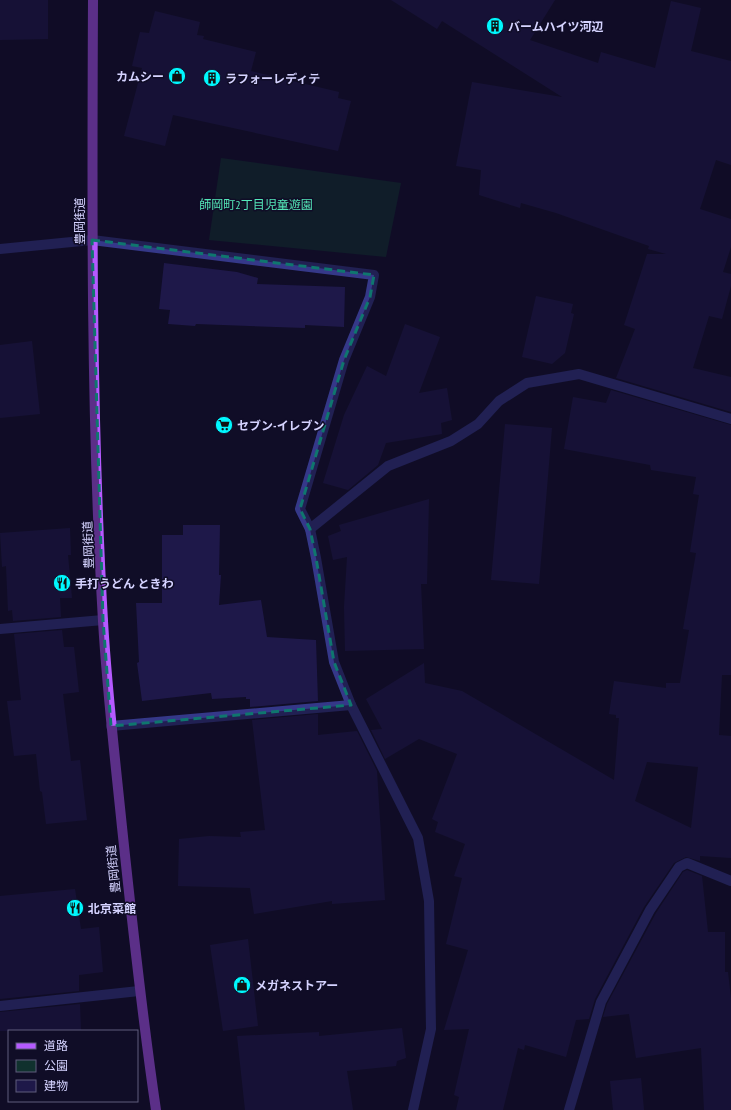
<svg xmlns="http://www.w3.org/2000/svg" width="731" height="1110" font-family="'PT Sans Narrow','Noto Sans JP',sans-serif">
<rect width="100%" height="100%" fill="#100d27"/>
<polygon fill="#10312e" points="221,158 401,183 386,257 209,240"/>
<g fill="#1e1849" fill-rule="evenodd">
<polygon points="0,0 48,0 48,39 0,40"/>
<polygon points="391,0 555,0 530,40 598,63 601,52 655,68 671,1 701,8 691,51 731,61 731,165 716,160 700,209 731,219 731,247 723,272 731,274 731,286 722,319 709,316 693,368 731,377 731,412 616,378 635,329 624,325 647,254 666,254 648,249 649,246 556,213 521,203 520,208 479,195 481,170 456,166 472,82 562,97 442,21 437,29"/>
<polygon points="155,11 200,22 197,35 204,36 203,39 256,52 251,71 339,92 338,98 351,101 338,151 173,115 165,146 124,136 142,68 132,66 140,32 149,33"/>
<polygon points="164,263 237,272 258,278 257,284 345,287 344,327 305,325 305,328 196,324 195,326 168,324 170,310 159,309"/>
<polygon points="536,296 573,304 571,313 574,314 565,353 552,364 522,357"/>
<polygon points="405,324 440,337 419,393 447,388 452,420 441,423 442,434 386,443 378,465 348,490 323,483 344,415 367,366 386,376"/>
<polygon points="32,341 40,414 0,418 0,345"/>
<path d="M611,390L731,425V675H722L719,735L731,736V858L700,856V861L686,857L674,863L644,907L595,999L589,1019L576,1020L566,1057L525,1045L524,1050L518,1048L503,1110H456L459,1097L454,1095L469,1029L444,1030L468,950L446,944L462,878L454,876L465,844L435,832L438,822L432,819L457,754L419,739L385,759L371,730L382,729L366,699L424,663L425,683L462,691L614,780L619,718H616V715L609,714L614,681L666,688V683H680L689,630L683,629L696,553L690,552L699,495L693,494L696,477L651,470L650,465L564,449L573,397L606,403ZM647,762L698,767L691,828L635,801Z"/>
<polygon points="505,424 552,428 539,584 491,580"/>
<polygon points="429,499 427,584 421,584 424,649 345,651 344,607 347,557 333,560 328,536 341,531 339,525"/>
<polygon points="183,525 220,525 219,575 221,575 219,605 261,600 267,637 316,640 318,701 250,707 250,699 246,699 246,697 212,699 211,693 142,701 137,663 139,662 136,603 162,603 162,535 183,535"/>
<polygon points="70,528 71,555 68,555 72,598 60,598 61,617 13,621 12,610 8,611 6,566 2,567 0,533"/>
<polygon points="62,630 64,647 74,647 79,692 63,694 71,761 80,760 87,820 46,824 42,792 40,791 36,754 14,756 7,701 21,700 14,634"/>
<polygon points="318,714 318,735 357,731 377,771 385,900 332,904 332,901 254,914 250,888 178,886 179,839 209,836 241,837 240,832 265,830 252,720"/>
<polygon points="687,870 702,876 708,932 725,932 725,972 728,972 731,998 731,1110 704,1110 701,1048 636,1058 629,1014 603,1017 607,1004 656,913 683,872"/>
<polygon points="75,889 81,929 99,927 103,972 79,975 79,991 0,999 0,896"/>
<polygon points="248,939 258,1026 223,1031 210,945"/>
<polygon points="80,1004 81,1031 0,1031 0,1012"/>
<polygon points="402,1028 406,1058 397,1061 396,1066 347,1071 353,1110 245,1110 237,1036 319,1032 319,1036"/>
<polygon points="641,1078 644,1110 613,1110 610,1081"/>
</g>
<g fill="none" stroke-linecap="round" stroke-linejoin="round">
<g stroke="#353889" stroke-width="10">
<polyline points="0,249 92,240 374,275 370,297 344,360 300,509 310,529 316,558 334,662 351,705 418,838 429,901 431,1029 413,1110"/>
<polyline points="310,529 388,466 451,441 478,424 499,401 527,383 579,374 731,419"/>
<polyline points="0,629 103,620"/>
<polyline points="111,726 351,705"/>
<polyline points="0,1006 139,991"/>
<polyline points="569,1110 601,1002 650,910 679,867 687,863 731,881"/>
</g>
<path stroke="#b55aff" stroke-width="10" d="M93,0C92,207 91,414 103,621C107,690 115,758 122,827C132,922 142,1016 156,1110"/>
</g>
<path d="M0 0H731V1110H0ZM92,240L374,275L370,297L344,360L300,509L310,529L316,558L334,662L351,705L111,726L103,620Z" fill="#100d27" fill-opacity=".55" fill-rule="evenodd"/>
<path fill="none" stroke="#0f766e" stroke-width="3" stroke-dasharray="8 5" stroke-linejoin="round" d="M92,240L374,275L370,297L344,360L300,509L310,529L316,558L334,662L351,705L111,726L103,620Z"/>
<defs>
<symbol id="building-disc" viewBox="-11 -11 22 22"><circle r="9.5" fill="#00f7fe" stroke="#100d27"/><path d="M-4-6H4V6H1V3H-1V6H-4ZM-2.5-4.3h1.7v1.8h-1.7ZM.8-4.3h1.7v1.8H.8ZM-2.5-1h1.7V.8h-1.7ZM.8-1h1.7V.8H.8Z" fill="#111"/></symbol>
<symbol id="shop-disc" viewBox="-11 -11 22 22"><circle r="9.5" fill="#00f7fe" stroke="#100d27"/><path d="M-5-2.5h2.3a2.7 3.5 0 0 1 5.4 0H5L5.5 6h-11ZM-1.5-2.5h3a1.5 2.3 0 0 0-3 0Z" fill="#111"/></symbol>
<symbol id="supermarket-disc" viewBox="-11 -11 22 22"><circle r="9.5" fill="#00f7fe" stroke="#100d27"/><path d="M-6-5.5h2.5l.6 2H6L4.5 2H-2.5L-4.4-4H-6ZM-1.5 3.2a1.3 1.3 0 1 0 .1 0ZM3 3.2a1.3 1.3 0 1 0 .1 0Z" fill="#111"/></symbol>
<symbol id="restaurant-disc" viewBox="-11 -11 22 22"><circle r="9.5" fill="#00f7fe" stroke="#100d27"/><path d="M-5-6h1v4h1v-4h1v4h1v-4h1v5L-1.5 .5V6h-2V.5L-5-1ZM5-6V6H3V1.5H1.5Q1.5-4 5-6Z" fill="#111"/></symbol>
</defs>
<g fill-rule="evenodd">
<use href="#building-disc" x="485" y="16" width="20" height="20"/>
<use href="#shop-disc" x="167" y="66" width="20" height="20"/>
<use href="#building-disc" x="202" y="68" width="20" height="20"/>
<use href="#supermarket-disc" x="214" y="415" width="20" height="20"/>
<use href="#restaurant-disc" x="52" y="573" width="20" height="20"/>
<use href="#restaurant-disc" x="65" y="898" width="20" height="20"/>
<use href="#shop-disc" x="232" y="975" width="20" height="20"/>
</g>
<g text-anchor="middle" dominant-baseline="central" stroke-width="3" stroke-linejoin="round" paint-order="stroke">
<g font-size="12" font-weight="bold" fill="#d5d3ff" stroke="#100d27" text-anchor="start">
<text x="508" y="26">バームハイツ河辺</text>
<text x="164" y="76" text-anchor="end">カムシー</text>
<text x="225" y="78">ラフォーレディテ</text>
<text x="237" y="425">セブン-イレブン</text>
<text x="75" y="583">手打うどん ときわ</text>
<text x="88" y="908">北京菜館</text>
<text x="255" y="985">メガネストアー</text>
</g>
<g font-size="12" fill="#55e9b9" stroke="#100d27">
<text x="256" y="204">師岡町2丁目児童遊園</text>
</g>
<g font-size="12" fill="#d5d3ff" stroke="#100d27">
<text transform="translate(79 221) rotate(-90)">豊岡街道</text>
<text transform="translate(88 545) rotate(-92)">豊岡街道</text>
<text transform="translate(113 869) rotate(-96)">豊岡街道</text>
</g>
</g>
<rect x="8" y="1030" width="130" height="72" fill="#100d27" stroke="#5f5c7d"/>
<rect x="16" y="1043" width="20" height="6" fill="#b55aff" stroke="#5f5c7d"/>
<text x="44" y="1050" font-size="12" fill="#d5d3ff">道路</text>
<rect x="16" y="1060" width="20" height="12" fill="#10312e" stroke="#5f5c7d"/>
<text x="44" y="1070" font-size="12" fill="#d5d3ff">公園</text>
<rect x="16" y="1080" width="20" height="12" fill="#1e1849" stroke="#5f5c7d"/>
<text x="44" y="1090" font-size="12" fill="#d5d3ff">建物</text>
</svg>
